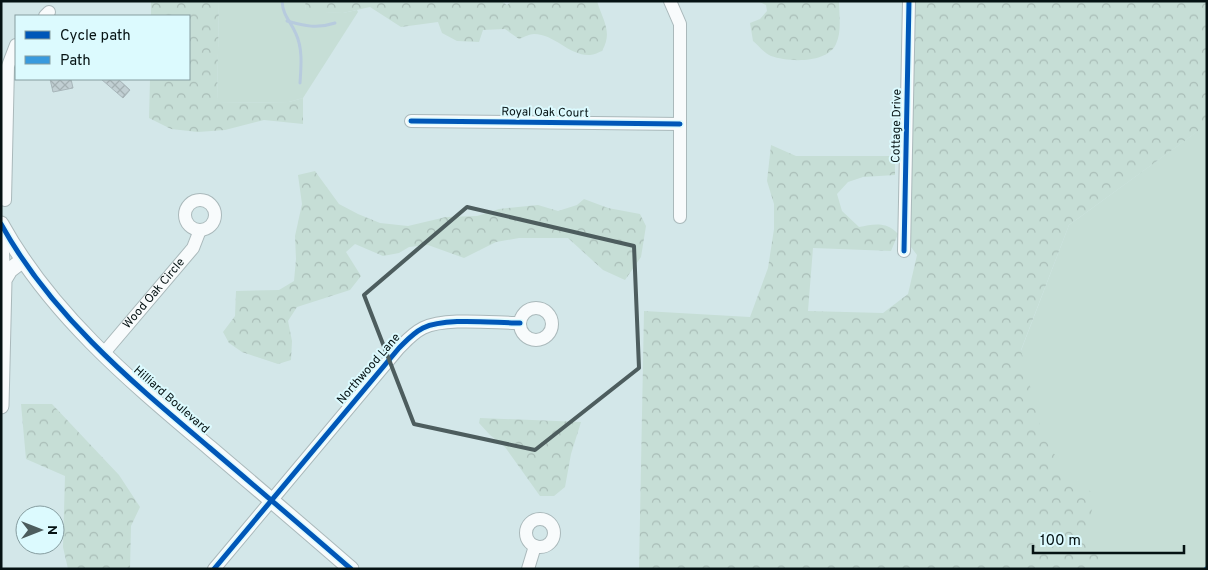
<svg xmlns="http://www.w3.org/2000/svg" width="1208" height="570" font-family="Overpass,sans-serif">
<defs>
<pattern id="forest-crowns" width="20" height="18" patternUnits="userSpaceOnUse" patternTransform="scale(1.25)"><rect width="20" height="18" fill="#c6ded6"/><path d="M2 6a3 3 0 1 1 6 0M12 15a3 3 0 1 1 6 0" fill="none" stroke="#a9bdb7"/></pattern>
<pattern id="building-cross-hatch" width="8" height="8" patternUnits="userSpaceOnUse" patternTransform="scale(1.25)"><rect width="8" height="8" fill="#c1cfd3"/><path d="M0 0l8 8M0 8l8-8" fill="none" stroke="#a4b1b4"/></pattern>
</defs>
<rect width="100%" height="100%" fill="#d3e7e9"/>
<g fill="#c6ded6">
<polygon points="219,1 305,1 306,11 343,13 357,10 358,12 303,98 289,102 217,103"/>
<polygon points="1202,128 1207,129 1207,569 888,569 1014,369 1069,225"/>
</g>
<g fill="url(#forest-crowns)">
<polygon points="151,1 219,1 217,103 289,102 303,98 303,124 264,120 225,130 198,132 171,129 149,118 150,79 189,79 189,16 151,16"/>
<path d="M305,1H501L507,5L512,1H597C603,21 613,32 602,51C599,52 594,55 590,55C569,56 555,34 534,34C530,34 524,37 519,39L505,29L483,30L479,42L457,41L442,33L438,22L401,27L370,7L343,13L306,12Z"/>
<path d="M757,1H839C839,15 842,31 836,44C827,64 788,62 771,56C764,53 758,45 753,41L750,23L760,19L767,11L766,5Z"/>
<path d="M909,1H1207V129H1201L1069,225L1021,350L1042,434L1066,473L1095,495L1087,535L1106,556L1098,569H639L644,311L750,317L768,268L774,229V204L767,181L771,145L796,156H895V175L863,177L848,182L837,194L842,211L859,227C873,224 887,221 898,234L891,251L813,248L808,311L883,313L908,294L917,255L905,239Z"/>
<polygon points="315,171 339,204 358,214 380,223 408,226 446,217 477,216 499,209 538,205 558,211 577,205 584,199 608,208 640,214 646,226 641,257 625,280 603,270 568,238 519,238 496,242 464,258 428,245 409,247 399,253 383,256 355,244 346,252 361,276 350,290 297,307 288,321 292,341 291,360 278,364 242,352 229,343 223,332 235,316 236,291 279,290 294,281 296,259 295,236 302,204 298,175"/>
<polygon points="21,404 52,404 119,475 140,507 131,526 130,569 68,569 63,547 65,476 26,459"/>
<polygon points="480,418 581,422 571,454 565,487 554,496 540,496 505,447 490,435 479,423"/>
</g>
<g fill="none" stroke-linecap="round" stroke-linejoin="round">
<g stroke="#b7cbde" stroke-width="3">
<path d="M282,1C283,17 291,21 296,34C303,49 301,67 300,83"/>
<path d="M287,21C305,26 317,29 335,23"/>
</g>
</g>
<g fill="url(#building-cross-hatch)" stroke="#a8b6ba">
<polygon points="50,79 71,79 73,88 53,92"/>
<polygon points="101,79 118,79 130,90 123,98"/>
</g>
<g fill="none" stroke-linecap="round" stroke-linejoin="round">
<defs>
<g id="minor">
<polyline points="670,1 680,24 680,217"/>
<polyline points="45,16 49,12"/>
<polyline points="411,121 680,124"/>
<circle cx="200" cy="215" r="15"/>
<polyline points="5,200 8,66 16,45"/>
<polyline points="904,251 909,1"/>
<circle cx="536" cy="324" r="16"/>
<path id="s1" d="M103,354L193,248L200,230"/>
<circle cx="540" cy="533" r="14"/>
<path d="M214,569L399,348C406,341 413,333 423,328C446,317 493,323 520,323"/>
<polyline points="528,569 535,546"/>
</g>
<g id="tertiary">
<path d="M1,224C51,315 132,382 210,448C257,488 304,528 351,569"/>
<polyline points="1,243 3,283"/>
<polyline points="1,406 4,280 10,270 23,260"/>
</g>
</defs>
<use href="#minor" stroke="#aab9bb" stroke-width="14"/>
<use href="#tertiary" stroke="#aab9bb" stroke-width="17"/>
<use href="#minor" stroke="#f8fbfc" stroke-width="12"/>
<use href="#tertiary" stroke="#f8fbfc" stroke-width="15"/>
<polyline stroke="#399ade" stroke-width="4" stroke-dasharray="8 4" stroke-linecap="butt" points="1205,569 1207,568"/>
<defs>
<g id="cycleway">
<polyline points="411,121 680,124"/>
<path d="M1,224C51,315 132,382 210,448C257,488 304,528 351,569"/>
<polyline points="904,251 909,1"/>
<path d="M214,569L399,348C406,341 413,333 423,328C446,317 493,323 520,323"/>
</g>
</defs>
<use href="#cycleway" stroke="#dcfafe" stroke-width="8"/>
<use href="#cycleway" stroke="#0057b8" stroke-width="5"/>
</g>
<path fill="none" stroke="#4d5d5e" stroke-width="4" stroke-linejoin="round" d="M467,207L634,246L639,368L535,450L414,424L364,295Z"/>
<g text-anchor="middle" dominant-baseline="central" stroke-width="4" stroke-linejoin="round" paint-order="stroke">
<g font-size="12" fill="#051213" stroke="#dcfafe">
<text transform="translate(545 113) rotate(1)">Royal Oak Court</text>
<text transform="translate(897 126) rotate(-89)">Cottage Drive</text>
<text stroke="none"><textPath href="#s1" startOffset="79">Wood Oak Circle</textPath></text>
<text transform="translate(369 369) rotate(-49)">Northwood Lane</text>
<text transform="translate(171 400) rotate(41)">Hilliard Boulevard</text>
</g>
</g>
<rect width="1208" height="570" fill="none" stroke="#051213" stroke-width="5"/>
<rect x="15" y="15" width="175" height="65" fill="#dcfafe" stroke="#869da0"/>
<rect x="25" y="31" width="25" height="8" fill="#0057b8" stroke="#869da0"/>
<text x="60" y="40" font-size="15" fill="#051213">Cycle path</text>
<rect x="25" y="56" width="25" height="8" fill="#399ade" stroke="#869da0"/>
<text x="60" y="65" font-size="15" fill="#051213">Path</text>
<g transform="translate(40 530) rotate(90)"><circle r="24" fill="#dcfafe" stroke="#869da0"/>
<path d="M0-4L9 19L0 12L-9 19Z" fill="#4d5d5e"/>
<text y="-8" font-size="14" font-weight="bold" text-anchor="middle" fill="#051213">N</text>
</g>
<path d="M1033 545v8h151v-8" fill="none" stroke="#051213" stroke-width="2.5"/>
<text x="1040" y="545" font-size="15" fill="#051213" stroke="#dcfafe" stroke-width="4" paint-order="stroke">100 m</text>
</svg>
